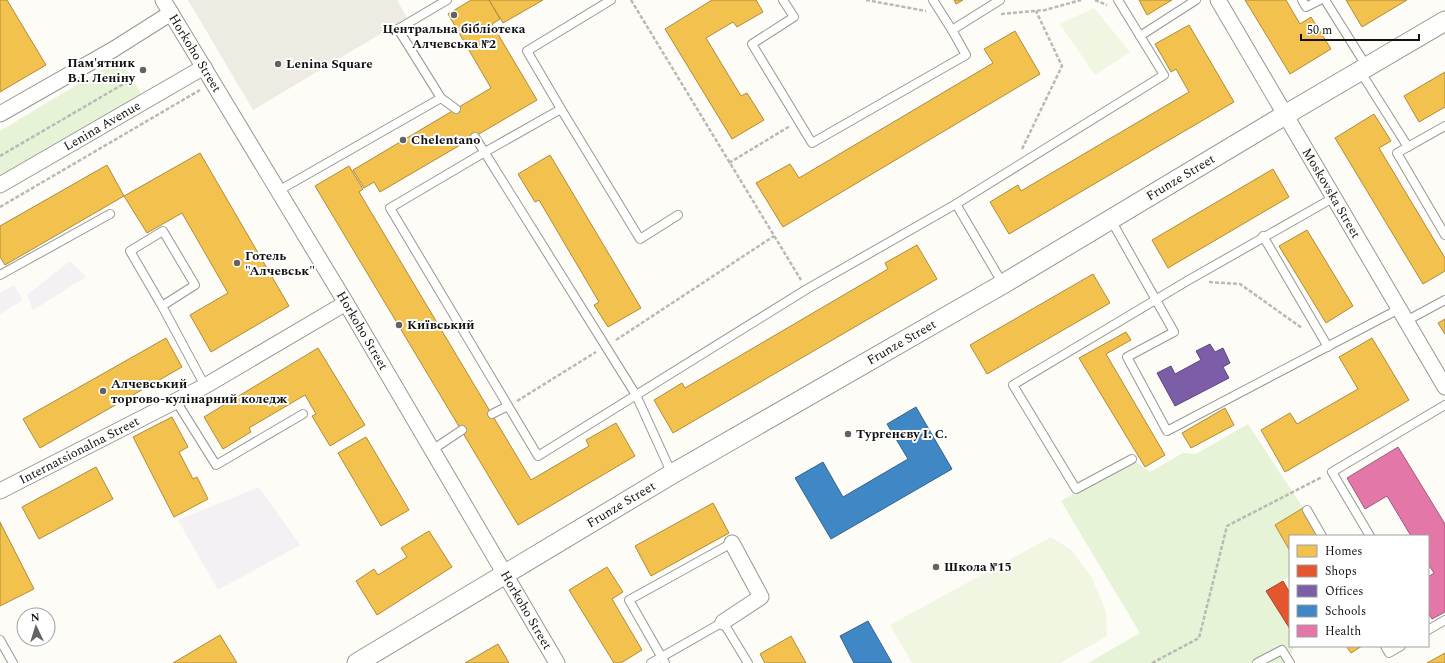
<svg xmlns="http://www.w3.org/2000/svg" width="1445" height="663" font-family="Spectral,serif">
<rect width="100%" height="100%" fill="#fdfcf7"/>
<g fill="#f5f0f3">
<polygon points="70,261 86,277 33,310 27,295"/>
<polygon points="14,285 23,300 0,314 0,293"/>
<polygon points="259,487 300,545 218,590 178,520"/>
</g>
<g fill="#e7f3d7">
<polygon points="120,59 142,95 0,179 0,131"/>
<polygon points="1248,424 1303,508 1275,525 1290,551 1290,576 1266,591 1290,629 1290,646 1294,646 1289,663 1088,663 1140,633 1061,501 1132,459 1150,472 1183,453 1196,454"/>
</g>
<g fill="#f0f6e1">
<polygon points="1094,8 1130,52 1095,75 1060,24"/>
<polygon points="1051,537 1071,550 1092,578 1106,612 1107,636 1060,663 912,663 890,625"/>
</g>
<polygon fill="#edebe2" points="188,0 397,0 407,18 253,110"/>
<g fill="#f2c14e" stroke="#ae8c3c">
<polygon points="0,0 7,0 46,65 0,92"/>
<polygon points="471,0 489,0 500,19 492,24 537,100 380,192 374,182 364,188 353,170 491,88 448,14"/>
<polygon points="489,0 543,0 503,23"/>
<polygon points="712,0 756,0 763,12 737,27 733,22 706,38 741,96 747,93 764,120 732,139 665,29"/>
<polygon points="954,0 963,0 956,4"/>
<polygon points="1139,0 1172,0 1147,15"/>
<polygon points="1245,0 1286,0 1300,24 1311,17 1331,49 1290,74"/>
<polygon points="1346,0 1407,0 1362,27"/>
<polygon points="1189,25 1234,102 1009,234 990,202 1018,185 1021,191 1189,92 1176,69 1171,72 1155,44"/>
<polygon points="1015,31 1040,74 783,227 756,183 790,164 799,178 993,63 984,49"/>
<polygon points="1445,72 1445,107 1419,122 1404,96"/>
<polygon points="1374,114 1391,141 1379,148 1445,258 1445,271 1423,284 1335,138"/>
<polygon points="200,153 289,306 211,352 190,315 228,293 182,213 147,233 124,196"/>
<polygon points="550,155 641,308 608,327 594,305 599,302 539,200 535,202 518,174"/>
<polygon points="107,165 124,196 5,265 0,257 0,226"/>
<polygon points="349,166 363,189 359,192 531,480 589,446 586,440 616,423 635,456 518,525 315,186"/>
<polygon points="1273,169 1289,197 1168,268 1152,240"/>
<polygon points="1307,230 1353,306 1326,323 1279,246"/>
<polygon points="917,245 937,279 673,433 654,400 682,383 685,388 888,269 885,263"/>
<polygon points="1093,274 1110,303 987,374 970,345"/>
<polygon points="1445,319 1445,334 1438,323"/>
<polygon points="1126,332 1131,340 1106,354 1165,455 1145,467 1079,358"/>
<polygon points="166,338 182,367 40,448 23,419"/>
<polygon points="1372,338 1409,400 1285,472 1261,430 1290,413 1297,424 1358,389 1339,357"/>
<polygon points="318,348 365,425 330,446 312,416 316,414 305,395 249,428 251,432 223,449 204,417"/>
<polygon points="1225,408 1234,425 1191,448 1182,433"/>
<polygon points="172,417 188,447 179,452 193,479 197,477 208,499 174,517 133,437"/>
<polygon points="366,437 409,510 381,526 338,453"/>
<polygon points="96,467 113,499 39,539 22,507"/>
<polygon points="713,503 729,533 651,576 635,546"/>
<polygon points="1303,508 1320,536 1290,536 1290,551 1275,525"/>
<polygon points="0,522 34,589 0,606"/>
<polygon points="429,531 452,567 377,615 356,581 374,569 378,575 407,557 401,548"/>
<polygon points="607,567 623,592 612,599 642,650 621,663 614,663 569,590"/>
<polygon points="220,635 237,663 173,663"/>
<polygon points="791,636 806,663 765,663 760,654"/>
<polygon points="498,644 509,663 465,663"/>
<polygon points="1346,646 1362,646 1351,653"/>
<polygon points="1445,653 1445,663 1427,663"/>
</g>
<polygon fill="#e4572e" stroke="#a54225" points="1283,581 1290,593 1290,629 1266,591"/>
<polygon fill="#7b5ea7" stroke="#5b477a" points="1210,344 1215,352 1223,348 1230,363 1223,367 1229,378 1175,406 1157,373 1171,366 1175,374 1201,360 1196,351"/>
<g fill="#3f88c5" stroke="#31648f">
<polygon points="916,407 952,469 831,539 795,478 823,462 843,497 908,459 887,424"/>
<polygon points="868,621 892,663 854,663 840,636"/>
</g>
<polygon fill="#e377a8" stroke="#a4587b" points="1398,447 1445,524 1445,612 1432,619 1428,613 1428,577 1434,573 1428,564 1428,536 1411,536 1387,496 1365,509 1347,478"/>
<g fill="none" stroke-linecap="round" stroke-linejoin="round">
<defs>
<g id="service">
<polyline points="611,0 527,51 561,109 485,152 390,208 538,456 807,289 956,204 1164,75 1118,0"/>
<polyline points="783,0 794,17 752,44 812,143 966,55 952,30"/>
<polyline points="933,0 952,30 1000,0"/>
<polyline points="1302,0 1306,7 1320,0"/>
<polyline points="1325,0 1367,67"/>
<polyline points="1140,36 1196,0"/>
<polyline points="1360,71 1408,147"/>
<polyline points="441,98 456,109"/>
<polyline points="561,109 640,239 678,215"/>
<polyline points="1445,126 1397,153 1445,235"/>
<polyline points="475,137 636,395 672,474"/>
<polyline points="278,191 441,98 398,29 447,0"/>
<polyline points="956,204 1003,284"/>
<polyline points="1111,220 1174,332 1127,357 1167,431 1399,309"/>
<polyline points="1263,236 1328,347"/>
<polyline points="0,275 110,214"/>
<polyline points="162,306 195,285 163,231 130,251 162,306 205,386"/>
<polyline points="1406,321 1445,300"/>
<polyline points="176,401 216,465 303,414"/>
<polyline points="492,414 508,406"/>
<polyline points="432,450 462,430"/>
<polyline points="1132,459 1076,489 1013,385 1187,281 1333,198"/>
<polyline points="1307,510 1322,536"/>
<polyline points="1370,536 1332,472 1445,405"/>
<polyline points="1428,630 1445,620"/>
<polyline points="0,640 13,663"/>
<polyline points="1385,646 1389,653 1401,646"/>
<polyline points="651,663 723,622 748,663"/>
<polyline points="665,663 629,600 732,543"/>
<polyline points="1257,663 1282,650 1290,663"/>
</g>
<g id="minor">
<path id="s1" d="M163,0L346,303L557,663"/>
<path id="s2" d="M1218,0L1445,387"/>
<polyline points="0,114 114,49 171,13"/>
<path id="s3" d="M0,185L204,67"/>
<path id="s4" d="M0,491L205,386L346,303"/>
<polyline points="723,622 761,597 732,543"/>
</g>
<g id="tertiary">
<path id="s5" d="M357,663L672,474L1003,284L1285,115L1445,21"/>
</g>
</defs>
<use href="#service" stroke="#979795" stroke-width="10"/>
<use href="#minor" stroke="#979795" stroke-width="17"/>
<use href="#tertiary" stroke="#979795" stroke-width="21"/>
<g stroke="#b9b9b8" stroke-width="2.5" stroke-dasharray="4 2" stroke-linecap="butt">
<polyline points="631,0 801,280"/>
<polyline points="866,0 926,11"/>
<polyline points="1095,0 1107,5"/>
<polyline points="1001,14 1045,10 1081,0"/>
<polyline points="1022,149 1062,66 1036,11"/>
<polyline points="0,156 132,79"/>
<polyline points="729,163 790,126"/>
<polyline points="0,207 200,90"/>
<polyline points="1209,282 1240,284 1302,328"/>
<polyline points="616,340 774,236"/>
<polyline points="517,401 596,352"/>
<polyline points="1152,663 1199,638 1227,526 1322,477"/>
</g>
<use href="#service" stroke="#fffffe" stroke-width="8"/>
<use href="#minor" stroke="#fffffe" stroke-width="15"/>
<use href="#tertiary" stroke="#fffffe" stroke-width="19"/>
</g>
<g fill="#646362" stroke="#fff" stroke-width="1.5">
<circle cx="454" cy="15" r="4"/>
<circle cx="278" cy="64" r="4"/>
<circle cx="143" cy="70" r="4"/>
<circle cx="403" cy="140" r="4"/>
<circle cx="237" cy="263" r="4"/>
<circle cx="399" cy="325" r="4"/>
<circle cx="103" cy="391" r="4"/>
<circle cx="848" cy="434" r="4"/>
<circle cx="936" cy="567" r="4"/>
</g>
<g text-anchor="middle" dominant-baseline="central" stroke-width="4" stroke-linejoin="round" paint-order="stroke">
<g font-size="13" font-weight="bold" fill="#111" stroke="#fff" text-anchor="start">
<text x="454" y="29" text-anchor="middle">Центральна бібліотека<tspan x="454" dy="15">Алчевська №2</tspan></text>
<text x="135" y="63" text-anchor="end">Пам'ятник<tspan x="135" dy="15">В.I. Ленiну</tspan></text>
<text x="286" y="64">Lenina Square</text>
<text x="411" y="140">Chelentano</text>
<text x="245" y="256">Готель<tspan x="245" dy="15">"Алчевськ"</tspan></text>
<text x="407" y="325">Київський</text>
<text x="111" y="384">Алчевський<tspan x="111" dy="15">торгово-кулінарний коледж</tspan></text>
<text x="856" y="434">Тургенєву І. С.</text>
<text x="944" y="567">Школа №15</text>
</g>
<g font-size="13" fill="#111" stroke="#fff">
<text stroke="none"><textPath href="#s1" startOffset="62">Horkoho Street</textPath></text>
<text stroke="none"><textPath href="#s3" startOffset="118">Lenina Avenue</textPath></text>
<text stroke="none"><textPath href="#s5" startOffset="956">Frunze Street</textPath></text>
<text stroke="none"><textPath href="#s2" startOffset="224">Moskovska Street</textPath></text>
<text stroke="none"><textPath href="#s1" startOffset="386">Horkoho Street</textPath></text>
<text stroke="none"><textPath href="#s5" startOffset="632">Frunze Street</textPath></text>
<text stroke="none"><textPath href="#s4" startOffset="89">Internatsionalna Street</textPath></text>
<text stroke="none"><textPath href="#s5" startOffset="308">Frunze Street</textPath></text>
<text stroke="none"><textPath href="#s1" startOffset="710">Horkoho Street</textPath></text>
</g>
</g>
<rect x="1289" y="535" width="140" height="112" fill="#ffffff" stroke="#a0a0a0"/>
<rect x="1297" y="545" width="20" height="12" fill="#f2c14e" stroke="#a0a0a0"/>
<text x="1325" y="555" font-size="12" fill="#111111">Homes</text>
<rect x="1297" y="565" width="20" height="12" fill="#e4572e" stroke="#a0a0a0"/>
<text x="1325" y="575" font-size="12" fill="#111111">Shops</text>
<rect x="1297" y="585" width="20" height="12" fill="#7b5ea7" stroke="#a0a0a0"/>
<text x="1325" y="595" font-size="12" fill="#111111">Offices</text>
<rect x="1297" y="605" width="20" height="12" fill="#3f88c5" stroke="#a0a0a0"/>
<text x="1325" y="615" font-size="12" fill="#111111">Schools</text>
<rect x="1297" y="625" width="20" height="12" fill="#e377a8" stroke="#a0a0a0"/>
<text x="1325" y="635" font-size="12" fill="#111111">Health</text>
<g transform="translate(36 627) rotate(356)"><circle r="19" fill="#ffffff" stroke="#a0a0a0"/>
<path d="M0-3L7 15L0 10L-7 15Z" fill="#646362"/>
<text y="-6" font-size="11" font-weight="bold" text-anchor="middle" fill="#111111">N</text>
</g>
<path d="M1301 34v6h118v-6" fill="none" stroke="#111111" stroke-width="2"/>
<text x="1307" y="34" font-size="12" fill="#111111" stroke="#ffffff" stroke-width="3" paint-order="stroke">50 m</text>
</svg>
